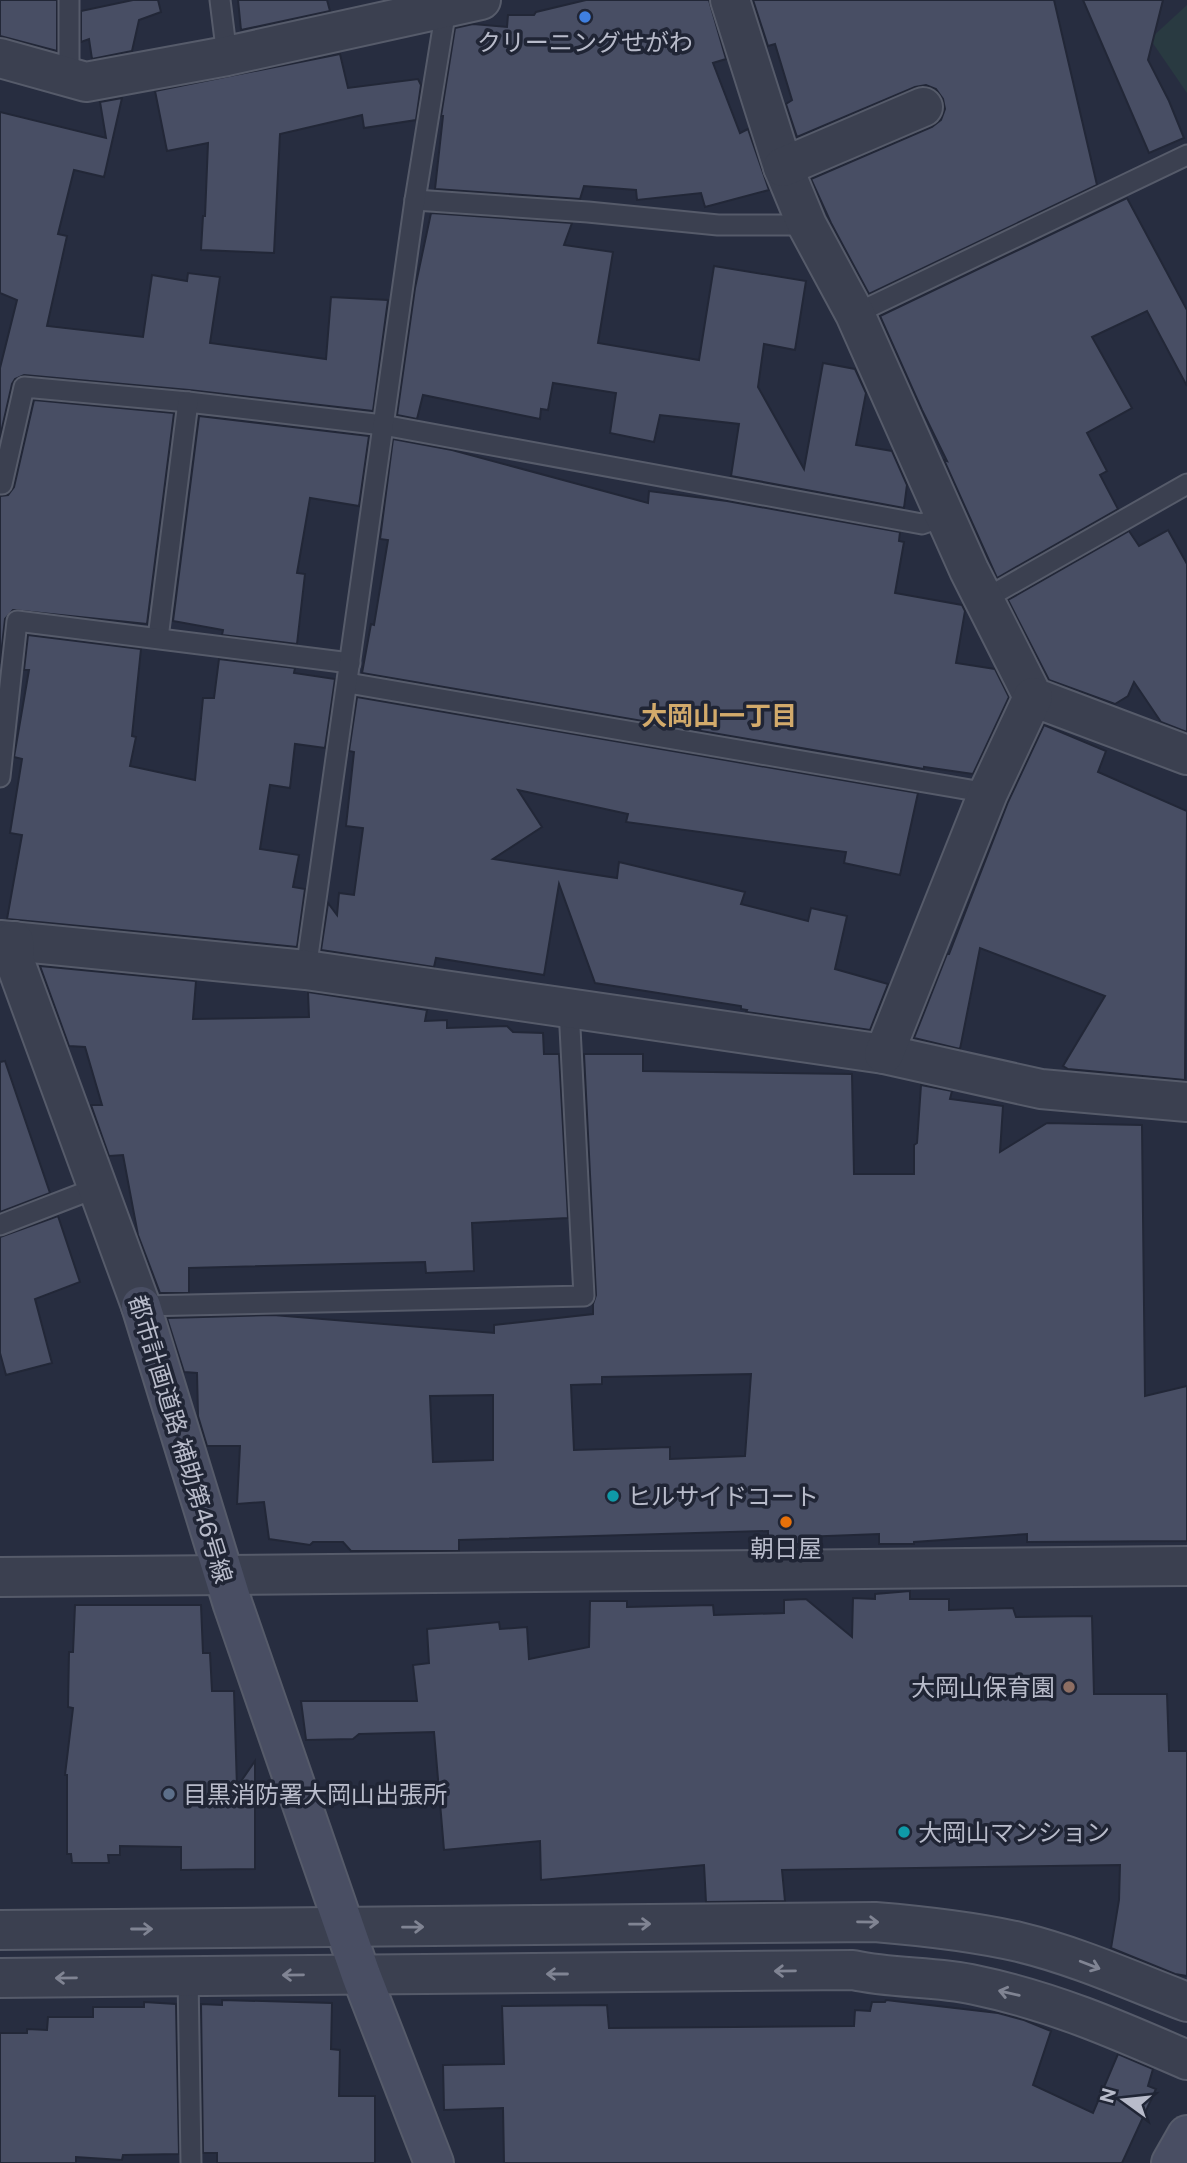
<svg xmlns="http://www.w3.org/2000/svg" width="1187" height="2163" font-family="'Public Sans','Noto Sans JP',sans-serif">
<rect width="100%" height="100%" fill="#272d40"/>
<polygon fill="#293a41" points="1187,5 1187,93 1150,39"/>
<g fill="#484e64" stroke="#222737" stroke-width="2" fill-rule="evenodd">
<polygon points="0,0 57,0 57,51 0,36"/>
<polygon points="133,0 158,0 161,12 139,20 132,51 92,59 89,39 81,42 81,11"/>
<polygon points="238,0 327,0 330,11 241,30"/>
<polygon points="586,0 709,0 726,59 713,63 740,133 748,129 769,190 705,207 701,193 637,200 636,190 584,186 580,199 435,189 443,116 441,116 455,28 473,24 507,27 508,15 534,15 536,12"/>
<polygon points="753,0 1054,0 1097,185 869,294 831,223 811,179 932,127 941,120 945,109 943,99 936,89 926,85 915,87 797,137 786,104 792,100 775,44 768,46"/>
<polygon points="1083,0 1163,0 1148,60 1169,101 1184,138 1149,153"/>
<polygon points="340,54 348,88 418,79 421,85 416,120 364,128 362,115 280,134 274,253 201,250 203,216 205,216 208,143 167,151 155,91"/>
<polygon points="122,98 104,177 74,170 58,234 67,236 47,326 143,337 152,275 187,281 188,273 220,277 210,343 326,359 331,297 388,300 373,411 189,390 24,375 15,379 12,384 0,437 0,368 17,300 0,293 0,112 106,138 100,102"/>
<polygon points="1127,198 1187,310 1187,386 1147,311 1092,337 1132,408 1087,433 1107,471 1100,475 1118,509 997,578 944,460 947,461 922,410 880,316"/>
<polygon points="431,213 572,223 564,245 613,252 598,343 699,360 714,266 806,281 795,350 764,344 758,387 804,469 823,363 855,369 866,393 856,445 892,451 907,485 904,508 731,476 739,424 660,415 654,442 610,433 616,393 553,383 548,410 541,409 540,419 423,395 417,419 397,415 415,288"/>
<polygon points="34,400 174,413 147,624 13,610 5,619 0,664 0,496 8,495 14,487"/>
<polygon points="199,416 369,436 359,506 310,498 297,573 305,574 297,644 222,635 223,630 173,621"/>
<polygon points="393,439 452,450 648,503 649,491 727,501 900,532 899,541 904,542 895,593 962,605 965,611 956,663 995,669 1009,697 973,774 924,767 924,769 362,673 371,624 374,625 388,540 380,539"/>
<polygon points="1168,530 1187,564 1187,732 1161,722 1134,682 1128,696 1115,704 1049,680 1008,600 1129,531 1139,546"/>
<polygon points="28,635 141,649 132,736 136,737 130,766 195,780 203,698 214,698 219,659 295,668 294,673 335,679 325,748 295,744 290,788 270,785 260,849 299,855 293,887 305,889 297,947 7,919 22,835 10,833 22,759 14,757 29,670 24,670"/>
<polygon points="357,697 918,793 900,875 844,863 846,852 626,822 628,814 518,790 542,827 493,859 617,878 619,862 745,892 741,904 808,921 811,908 847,916 835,969 888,984 870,1030 746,1012 747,1010 741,1009 741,1006 595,983 559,884 544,975 436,958 434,967 321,950 328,903 337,915 339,893 354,895 363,828 346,826 354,752 349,751"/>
<polygon points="1044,725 1106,751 1098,772 1187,811 1185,1080 1068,1069 1063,1066 1105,996 980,948 960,1049 914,1038 947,954 949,954 1008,802"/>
<polygon points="40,966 196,981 193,1019 309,1017 308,992 427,1010 425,1021 447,1020 447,1028 507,1026 513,1032 543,1033 544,1054 559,1054 568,1218 472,1223 474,1271 426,1273 425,1262 189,1268 189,1293 160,1293 138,1235 123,1155 109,1156 91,1105 102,1105 85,1047 69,1046"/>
<path d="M584,1054H643V1071L852,1074L854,1174H914V1145L917,1143L921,1085L952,1091L950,1099L1003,1106L1000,1152L1047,1123L1142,1125L1145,1396L1187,1386V1541L1027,1542V1534L914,1542V1544H879V1534L802,1537V1544H768V1531L459,1540V1551H351L343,1542H313L310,1545L269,1539L264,1502L237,1504L240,1446H207L198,1416L197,1373L184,1372L167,1318L273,1315L494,1333V1325L593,1314V1304L596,1295ZM751,1374L745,1456L670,1459V1447L574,1450L571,1385L602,1384V1377ZM493,1395V1460L433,1462L430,1396Z"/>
<polygon points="5,1061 50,1193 0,1212 0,1062"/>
<polygon points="58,1216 80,1282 35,1299 52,1363 6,1375 0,1353 0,1237"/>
<polygon points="910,1591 910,1599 949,1599 949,1610 1013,1608 1016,1617 1092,1616 1094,1694 1167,1694 1169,1751 1187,1751 1187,1976 1175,1974 1111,1948 1119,1900 1120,1865 782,1870 785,1901 706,1902 704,1865 541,1880 540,1841 444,1850 434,1732 359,1734 353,1739 306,1740 301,1701 417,1701 413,1665 429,1663 427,1629 499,1622 500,1629 527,1627 529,1659 589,1647 590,1601 627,1601 627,1607 713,1605 714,1615 784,1613 784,1600 806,1599 852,1637 853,1598 875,1599 875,1594"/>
<polygon points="75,1605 201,1605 203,1653 210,1653 212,1691 234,1691 237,1787 255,1761 255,1869 181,1870 181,1847 120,1846 120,1855 108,1855 109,1863 72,1863 71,1854 67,1854 67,1775 65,1775 73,1708 68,1707 69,1652 73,1652"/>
<polygon points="222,2000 332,2003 331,2049 340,2050 339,2096 375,2096 375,2163 217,2163 217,2153 203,2153 201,2004 222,2005"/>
<polygon points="886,2000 998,2013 1024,2020 1051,2031 1033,2085 1093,2113 1118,2054 1153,2069 1148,2086 1156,2089 1122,2163 504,2163 503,2108 444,2110 443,2065 504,2064 502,2006 607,2005 609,2028 854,2026 855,2010 870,2011 872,2002 885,2002"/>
<polygon points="144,2002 176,2004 179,2154 123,2155 122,2160 76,2157 76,2163 0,2163 0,2033 27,2033 27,2029 47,2030 48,2017 93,2017 93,2007 144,2007"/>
</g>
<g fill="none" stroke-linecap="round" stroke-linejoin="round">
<defs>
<g id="lane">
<polyline points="69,0 69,78"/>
<polyline points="220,0 227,56"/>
<polyline points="415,200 588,212 718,225 807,225"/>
<polyline points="855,314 1187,155"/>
<polyline points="0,484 2,484 24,387 188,402 383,425 922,524 945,516"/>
<polyline points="983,600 1187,484"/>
<polyline points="158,638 188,402"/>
<polyline points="348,683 988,793"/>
<polyline points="0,777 17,621 350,663"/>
<polyline points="306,970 415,200 446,9"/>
<polyline points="0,1225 96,1188"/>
<polyline points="141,1306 584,1296 569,1009"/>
<polyline points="188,1976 191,2163"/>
</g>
<g id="street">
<polyline points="730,0 783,167 807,225 855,314 969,570 1033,697 1187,755"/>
<polyline points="0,58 86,82 227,56 481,0"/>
<polyline points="783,167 923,107"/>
<polyline points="0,940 306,970 884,1054 1041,1089 1187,1102"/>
<polyline points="14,941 15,962 141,1306"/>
<polyline points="884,1054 988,793 1033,697"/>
<polyline points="0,1577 1187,1566"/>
<path d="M0,1930L875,1922C923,1926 971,1931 1019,1942C1077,1956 1132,1981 1187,2002"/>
<path d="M0,1978L853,1970C893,1979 935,1976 975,1985C1052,2001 1116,2029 1187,2060"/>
</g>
<g id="secondary">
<polyline points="141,1306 233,1605 361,1975 434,2163"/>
<polyline points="1171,2163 1187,2135"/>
</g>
</defs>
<use href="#lane" stroke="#565b6a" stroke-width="23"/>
<use href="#street" stroke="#565b6a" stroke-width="42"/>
<use href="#secondary" stroke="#565b6a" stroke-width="42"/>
<use href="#lane" stroke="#3b4050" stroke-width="19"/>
<use href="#street" stroke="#3b4050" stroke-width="38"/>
<use href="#secondary" stroke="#494e63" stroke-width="38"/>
</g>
<defs><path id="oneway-shaft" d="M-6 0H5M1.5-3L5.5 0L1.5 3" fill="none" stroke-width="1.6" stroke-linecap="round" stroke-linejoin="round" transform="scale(1.75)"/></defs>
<g stroke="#808493">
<use href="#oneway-shaft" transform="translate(868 1922) rotate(1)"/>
<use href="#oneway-shaft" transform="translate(640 1924) rotate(-1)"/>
<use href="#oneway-shaft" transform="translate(413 1927) rotate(-1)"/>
<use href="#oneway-shaft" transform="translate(142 1929)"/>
<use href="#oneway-shaft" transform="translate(1090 1965) rotate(21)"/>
<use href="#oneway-shaft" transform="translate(785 1971) rotate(179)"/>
<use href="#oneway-shaft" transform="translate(557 1974) rotate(180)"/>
<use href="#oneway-shaft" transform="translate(293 1975) rotate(179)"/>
<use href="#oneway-shaft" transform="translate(66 1978) rotate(179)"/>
<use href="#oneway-shaft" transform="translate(1009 1993) rotate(-167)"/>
</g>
<circle fill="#3f7fe0" stroke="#202535" stroke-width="2.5" cx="585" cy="17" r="7"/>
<g fill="#0f9aa8" stroke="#202535" stroke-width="2.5">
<circle cx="613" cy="1496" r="7"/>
<circle cx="904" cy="1832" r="7"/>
</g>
<circle fill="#e8710a" stroke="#202535" stroke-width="2.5" cx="786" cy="1522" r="7"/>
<circle fill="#8d6e63" stroke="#202535" stroke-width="2.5" cx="1069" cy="1687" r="7"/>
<circle fill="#5c6f8a" stroke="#202535" stroke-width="2.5" cx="169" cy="1794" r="7"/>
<g text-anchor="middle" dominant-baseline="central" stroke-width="7" stroke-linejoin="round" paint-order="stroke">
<g font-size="24" fill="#b8bbca" stroke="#202535" text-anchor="start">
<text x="585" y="42" text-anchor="middle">クリーニングせがわ</text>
<text x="627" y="1496">ヒルサイドコート</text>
<text x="786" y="1548" text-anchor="middle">朝日屋</text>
<text x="1055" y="1687" text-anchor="end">大岡山保育園</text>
<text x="183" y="1794">目黒消防署大岡山出張所</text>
<text x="918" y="1832">大岡山マンション</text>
</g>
<g font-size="24" fill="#b8bbca" stroke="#202535">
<text transform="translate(181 1439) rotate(73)">都市計画道路 補助第46号線</text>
</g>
<g font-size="26" font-weight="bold" fill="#d2aa6b" stroke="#202535">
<text x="719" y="715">大岡山一丁目</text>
</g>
</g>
<g transform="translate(1124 2100) rotate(285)" stroke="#202535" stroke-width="5" paint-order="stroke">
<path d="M0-5L12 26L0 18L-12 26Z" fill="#b8bbca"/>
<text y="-10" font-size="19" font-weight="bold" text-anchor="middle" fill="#b8bbca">N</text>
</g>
</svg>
